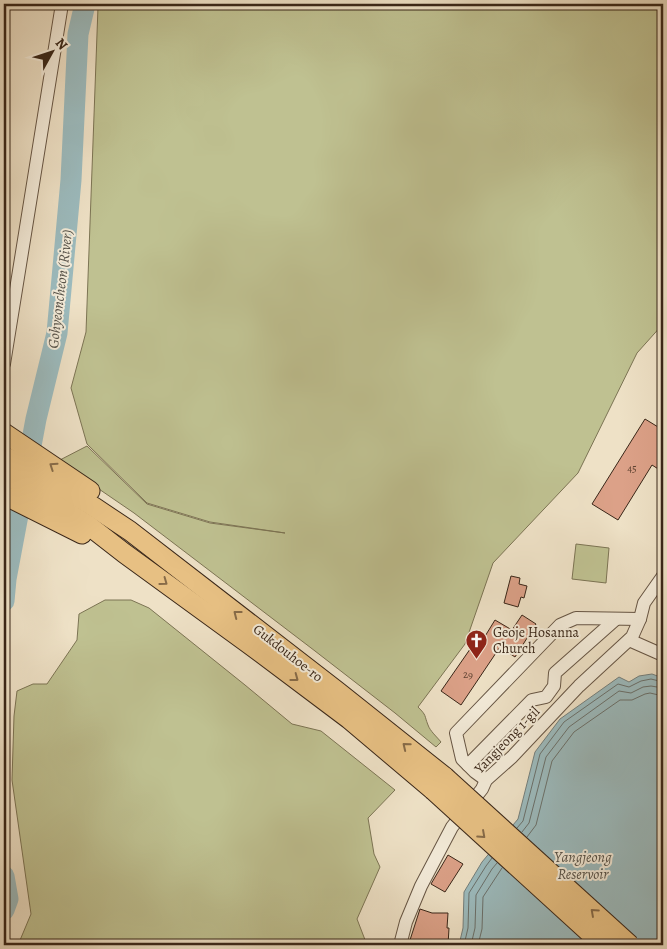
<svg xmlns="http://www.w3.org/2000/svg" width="667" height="949" font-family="Alegreya,serif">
<rect width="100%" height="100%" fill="#eee1c6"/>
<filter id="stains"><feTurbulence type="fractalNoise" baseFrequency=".004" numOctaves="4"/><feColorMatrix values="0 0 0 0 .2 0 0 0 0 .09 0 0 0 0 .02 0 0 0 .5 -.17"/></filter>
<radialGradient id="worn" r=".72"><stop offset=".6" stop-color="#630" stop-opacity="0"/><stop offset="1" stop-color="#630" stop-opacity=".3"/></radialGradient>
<g fill="#bfc191" stroke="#7c7454">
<path d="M101,4H663V324L637,353L578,473L493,563L465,644L418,707C427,716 424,715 428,725C430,731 437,737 441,742L436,747L395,713L315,651L134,513L58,461L87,446L147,504L210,523L285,533L210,522L147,503L87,444L71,388L86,332L98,7Z"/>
<polygon points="576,544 609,548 606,583 572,579"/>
<polygon points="105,600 131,600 149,608 245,685 292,724 321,731 395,790 368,818 374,854 380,867 357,919 367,945 18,945 31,914 12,780 14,716 17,691 33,684 47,684 77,640 79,614"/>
</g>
<polygon fill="#9cbbbe" stroke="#747f7c" points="652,674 663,678 663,945 459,945 463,928 464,892 482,862 518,819 535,752 560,719 619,677 629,682 639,676"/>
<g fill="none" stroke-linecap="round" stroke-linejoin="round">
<g stroke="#6a706b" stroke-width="1">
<polyline points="517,828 523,821 540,754 564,722 618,684 629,687 641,681 651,679 663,682"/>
<polyline points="522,832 529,823 546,757 569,727 619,691 631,693 643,687 651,686 663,688"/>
<polyline points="527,837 536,825 552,761 574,732 620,700 632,700 645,694 650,693 663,696"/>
<polyline points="464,945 468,928 469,893 486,866 492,858"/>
<polyline points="471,945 475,928 476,895 492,869 497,863"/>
<polyline points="478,945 482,929 483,897 502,868"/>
</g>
<g stroke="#9cbbbe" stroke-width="21">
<polyline points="4,601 6,579 36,419 57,333 71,180 78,34 85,4"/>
<polyline points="4,876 8,899 4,910"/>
</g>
</g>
<g fill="#dca188" stroke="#392618">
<polygon points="645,419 663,430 663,472 652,465 618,520 592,504"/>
<polygon points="511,576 520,578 519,584 527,586 524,598 521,597 518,607 504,603"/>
<polygon points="522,615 536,624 515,657 500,647 461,705 441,691 475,642 479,646 495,620 512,630"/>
<polygon points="448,855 463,864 445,892 431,884"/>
<polygon points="420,909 432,913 448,913 447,928 449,928 448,945 427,945 410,940"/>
</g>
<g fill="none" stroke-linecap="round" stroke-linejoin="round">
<defs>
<g id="minor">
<polyline points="4,364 62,4"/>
<polyline points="629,640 663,655"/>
<polyline points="468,765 532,700 546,697 554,686 555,673 616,619"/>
<polyline points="486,780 475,772 462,759 456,733 560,625 576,618 640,619"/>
<polyline points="400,945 406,922 421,886 452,827 482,789 486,780 512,757 579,686 632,637 640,619 644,603 663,576"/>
</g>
<g id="highway">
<polyline points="4,433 90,491"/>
<polyline points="4,456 42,476 94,507 130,531 337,691 445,777"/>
<polyline points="4,473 88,525 124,553 249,644 349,719 433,790"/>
<polyline points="4,495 82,534"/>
</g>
</defs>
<use href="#minor" stroke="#654" stroke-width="14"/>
<use href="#highway" stroke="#392618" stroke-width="21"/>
<use href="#minor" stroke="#f4ecda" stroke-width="12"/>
<use href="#highway" stroke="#e7c083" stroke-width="19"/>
<defs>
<g id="highway-bridge">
<polyline points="445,777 630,945"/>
<polyline points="433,790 603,945"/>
</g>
</defs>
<use href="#highway-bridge" stroke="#392618" stroke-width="21" stroke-linecap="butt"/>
<use href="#highway-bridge" stroke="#e7c083" stroke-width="19"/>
</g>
<defs><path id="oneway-chevron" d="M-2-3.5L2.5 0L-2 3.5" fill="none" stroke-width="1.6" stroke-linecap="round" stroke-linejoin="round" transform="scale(1.25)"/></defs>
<g stroke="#876b48">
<use href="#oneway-chevron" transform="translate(53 466) rotate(-146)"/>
<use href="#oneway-chevron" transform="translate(164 582) rotate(36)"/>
<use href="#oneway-chevron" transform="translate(237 614) rotate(-142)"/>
<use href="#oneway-chevron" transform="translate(295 678) rotate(37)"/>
<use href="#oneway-chevron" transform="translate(406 746) rotate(-141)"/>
<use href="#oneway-chevron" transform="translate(482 835) rotate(42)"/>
<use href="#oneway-chevron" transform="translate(594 912) rotate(-138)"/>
</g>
<defs>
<symbol id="church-pin" viewBox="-11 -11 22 30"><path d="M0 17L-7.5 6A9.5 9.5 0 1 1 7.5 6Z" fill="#8f2418" stroke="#f4ecda"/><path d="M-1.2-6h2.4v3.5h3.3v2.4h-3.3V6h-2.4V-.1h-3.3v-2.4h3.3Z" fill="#fff"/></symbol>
</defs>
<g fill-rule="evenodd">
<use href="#church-pin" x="464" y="628" width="25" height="34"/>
</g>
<g text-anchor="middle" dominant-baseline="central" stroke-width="4" stroke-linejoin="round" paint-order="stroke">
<g font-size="11" fill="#624534">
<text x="632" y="468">45</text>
<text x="468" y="674">29</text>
</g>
<g font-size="14" fill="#392618" stroke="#f4ecda" text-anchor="start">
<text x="493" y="632">Geoje Hosanna<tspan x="493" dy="16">Church</tspan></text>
</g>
<g font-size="14" fill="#392618" stroke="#f4ecda">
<text transform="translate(288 653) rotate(38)">Gukdouhoe-ro</text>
<text transform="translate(507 740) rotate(-46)">Yangjeong 1-gil</text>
</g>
<g font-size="15" font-style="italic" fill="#57534a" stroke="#f4ecda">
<text transform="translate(60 289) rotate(-83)">Gohyeoncheon (River)</text>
<text x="583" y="857">Yangjeong<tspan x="583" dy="17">Reservoir</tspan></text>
</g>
</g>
<rect width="667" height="949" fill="none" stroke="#eee1c6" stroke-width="20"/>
<rect x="5" y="5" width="657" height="939" fill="none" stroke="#392618" stroke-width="2.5"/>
<rect x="10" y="10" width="647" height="929" fill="none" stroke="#392618"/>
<g transform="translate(52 52) rotate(50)" stroke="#f4ecda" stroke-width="4" paint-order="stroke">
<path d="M0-4L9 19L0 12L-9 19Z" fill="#392618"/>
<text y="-8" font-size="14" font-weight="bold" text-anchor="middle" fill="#392618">N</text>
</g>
<rect width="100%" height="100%" filter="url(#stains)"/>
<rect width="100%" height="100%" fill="url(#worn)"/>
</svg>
